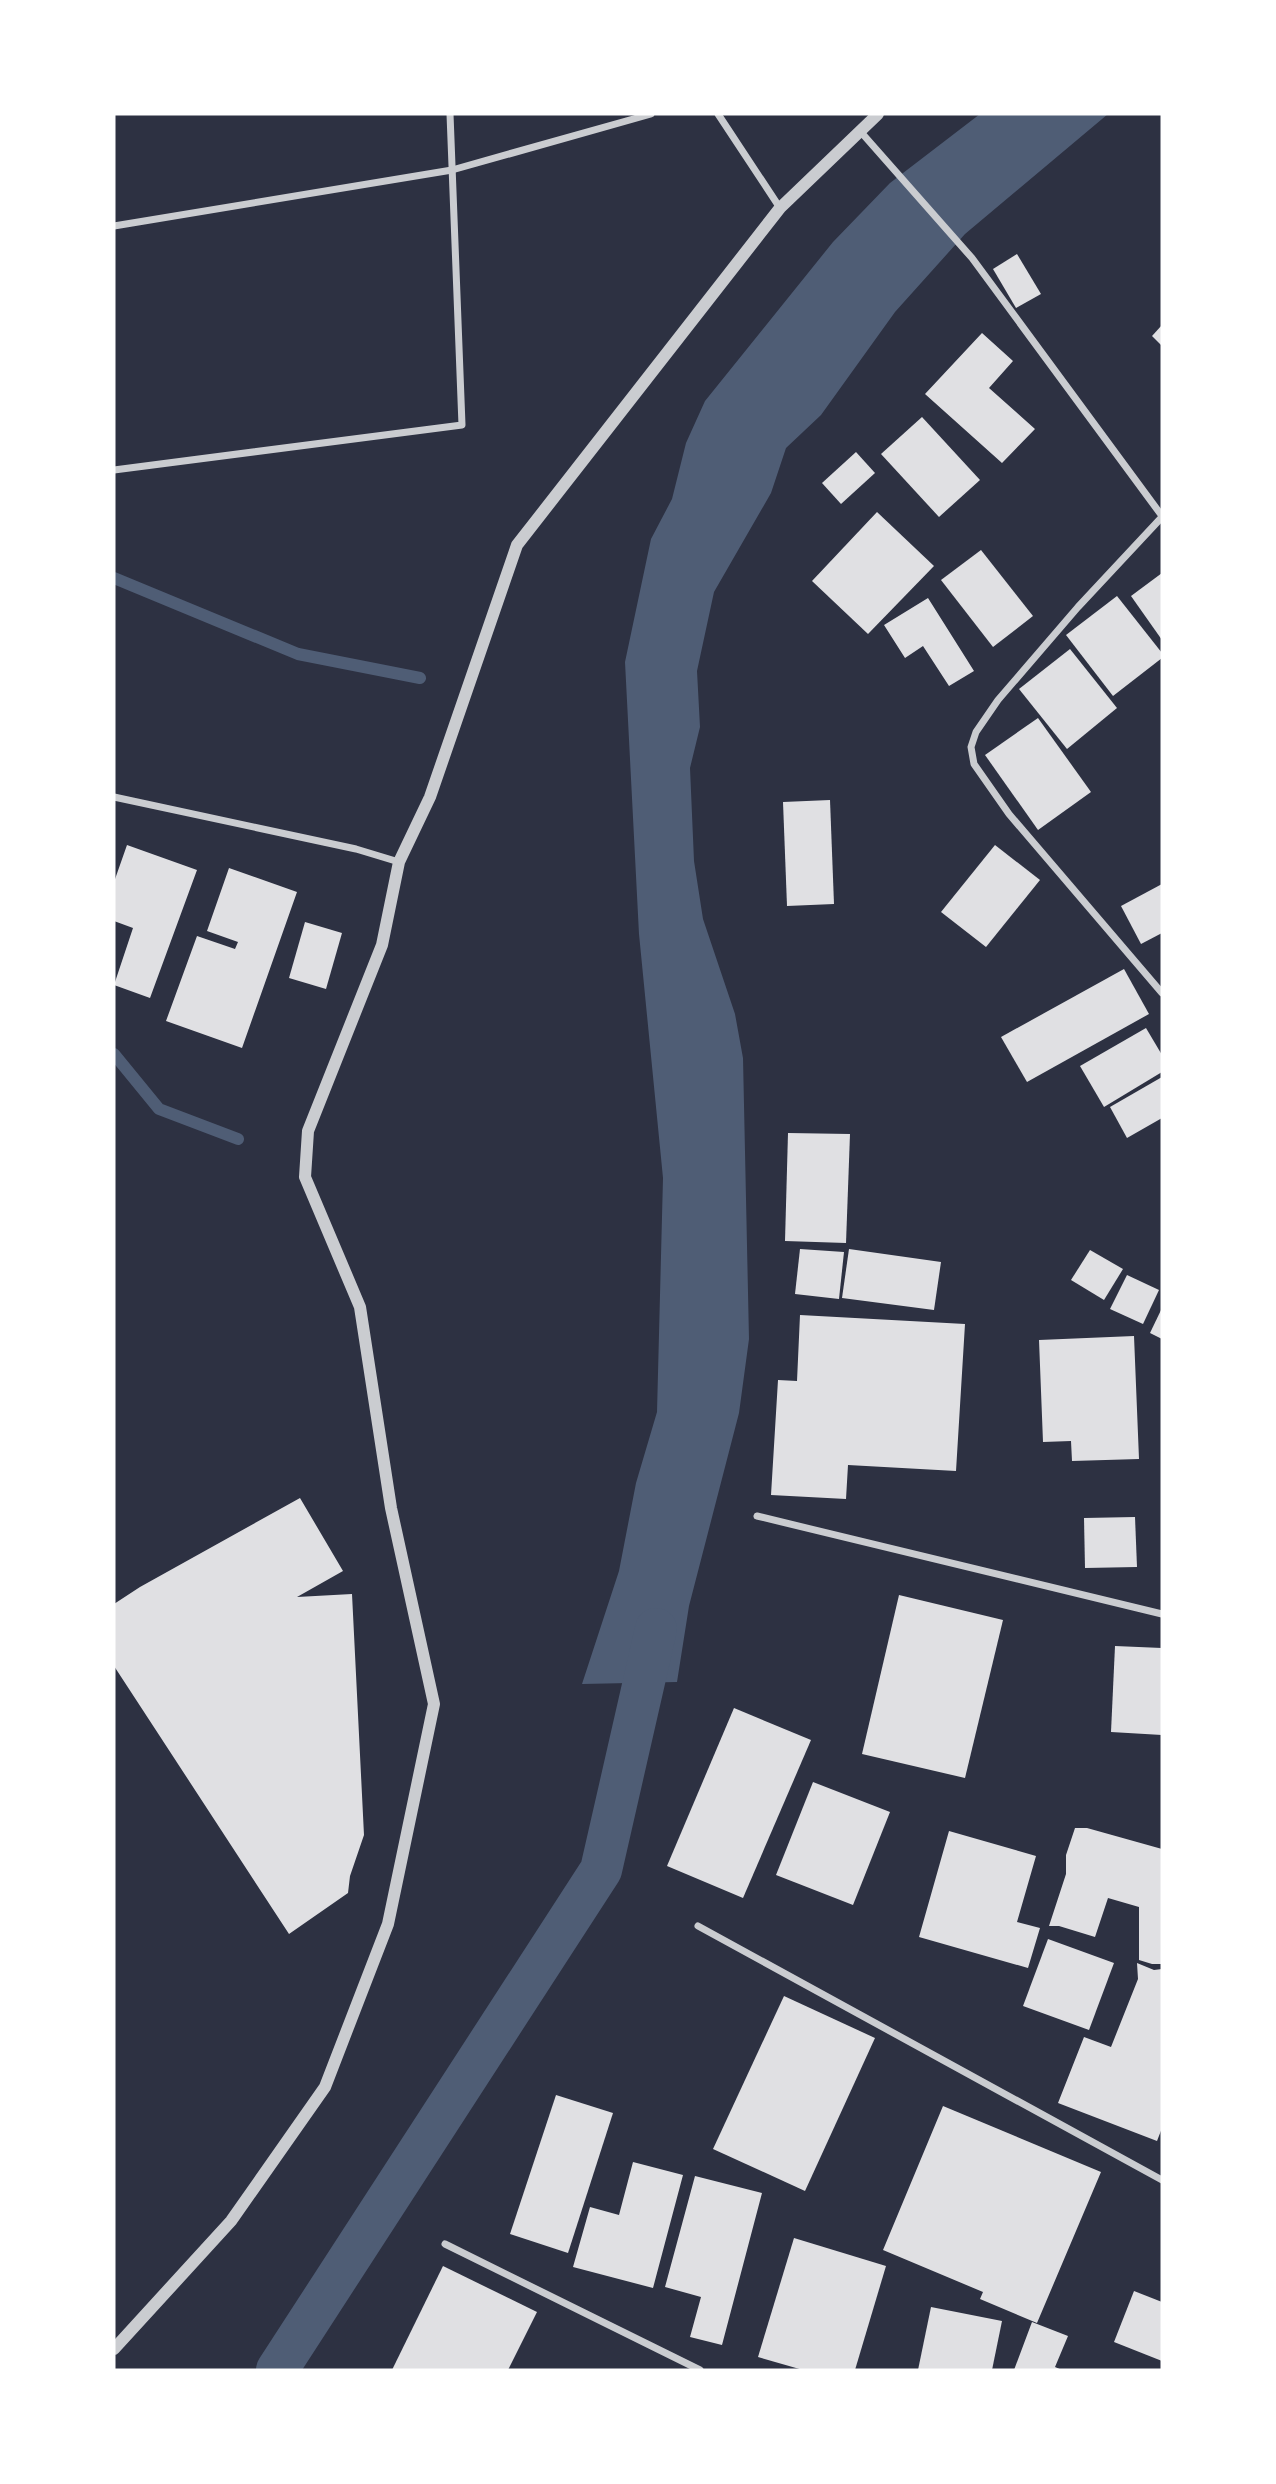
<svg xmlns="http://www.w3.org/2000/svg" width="1276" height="2484" font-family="'Libre Baskerville',serif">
<rect width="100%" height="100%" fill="#2d3142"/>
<polygon fill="#4f5d75" points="980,114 1108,114 965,234 895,312 821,415 786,448 771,493 714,592 697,671 700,727 690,768 694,861 703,919 735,1014 743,1058 749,1339 739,1413 689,1606 677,1682 582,1684 619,1571 636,1483 657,1412 663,1178 639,934 625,662 651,539 672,499 686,443 705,401 833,242 890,183"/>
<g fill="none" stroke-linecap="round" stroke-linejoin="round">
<g stroke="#4f5d75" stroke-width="12">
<polyline points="114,578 298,654 420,678"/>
<polyline points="114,1054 159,1109 238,1139"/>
</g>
<polyline stroke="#4f5d75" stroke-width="42" points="277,2370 601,1870 656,1629"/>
</g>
<g fill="#e0e0e3">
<polygon points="1017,254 1041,294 1016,308 993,269"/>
<polygon points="1162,325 1162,346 1152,336"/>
<polygon points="982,333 1013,361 989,388 1035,429 1002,463 925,394"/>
<polygon points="922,417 980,480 939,517 881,454"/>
<polygon points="856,452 875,473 841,504 822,483"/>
<polygon points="877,512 934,566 868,634 812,581"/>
<polygon points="981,550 1033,616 993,647 941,580"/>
<polygon points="1162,573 1162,640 1131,596"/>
<polygon points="1117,596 1162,653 1162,658 1113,696 1066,635"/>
<polygon points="928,598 974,671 949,686 923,646 905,658 884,625"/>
<polygon points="1070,649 1117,708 1067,749 1019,689"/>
<polygon points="1038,718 1091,792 1038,830 985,755"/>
<polygon points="830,800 834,904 787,906 783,802"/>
<polygon points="127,845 197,870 150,998 114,985 133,928 114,921 114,882"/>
<polygon points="995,845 1040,880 986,947 941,912"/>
<polygon points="229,868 297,892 242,1048 166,1021 197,936 235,949 238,942 207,931"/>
<polygon points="1162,884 1162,933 1141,944 1121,906"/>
<polygon points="305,922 342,933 326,989 289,978"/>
<polygon points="1124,969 1149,1014 1027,1082 1001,1037"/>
<polygon points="1146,1028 1162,1055 1162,1072 1104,1107 1080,1066"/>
<polygon points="1162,1077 1162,1118 1127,1138 1110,1107"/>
<polygon points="788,1133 850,1134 846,1243 785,1241"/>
<polygon points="800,1249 844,1252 839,1299 795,1294"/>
<polygon points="849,1249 941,1262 934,1310 842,1298"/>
<polygon points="1090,1250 1123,1269 1104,1300 1071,1280"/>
<polygon points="1127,1275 1159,1290 1143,1324 1110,1309"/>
<polygon points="1162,1308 1162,1339 1150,1333"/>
<polygon points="800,1315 965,1324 956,1471 848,1465 846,1499 771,1495 778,1380 797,1381"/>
<polygon points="1134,1336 1139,1459 1072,1461 1071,1441 1043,1442 1039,1340"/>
<polygon points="300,1498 343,1571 297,1597 352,1594 364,1835 350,1876 348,1893 289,1934 114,1666 114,1604 140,1587"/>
<polygon points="1135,1517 1137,1567 1085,1568 1084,1518"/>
<polygon points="899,1595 1003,1620 965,1778 862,1754"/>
<polygon points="1115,1646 1162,1648 1162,1735 1111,1732"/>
<polygon points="734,1708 811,1740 743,1898 667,1866"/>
<polygon points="813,1782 890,1812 853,1905 776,1875"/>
<polygon points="1075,1828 1087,1828 1162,1849 1162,1964 1152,1964 1139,1960 1139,1907 1108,1898 1095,1937 1059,1926 1049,1926 1066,1874 1066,1855"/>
<polygon points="949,1831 1036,1856 1017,1922 1040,1928 1028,1968 919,1937"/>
<polygon points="1048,1939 1114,1963 1089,2030 1023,2006"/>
<polygon points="1137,1963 1154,1970 1162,1969 1162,2128 1157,2141 1058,2103 1084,2037 1111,2047 1138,1979"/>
<polygon points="784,1996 875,2038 805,2191 713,2149"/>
<polygon points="556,2095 613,2113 568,2253 510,2234"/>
<polygon points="943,2106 1101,2172 1037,2323 980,2299 983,2292 883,2250"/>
<polygon points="633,2162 683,2175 653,2288 573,2267 590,2207 619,2215"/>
<polygon points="695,2176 762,2193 722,2345 690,2337 701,2297 665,2287"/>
<polygon points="794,2238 886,2266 855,2370 803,2370 758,2357"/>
<polygon points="443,2266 537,2312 508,2370 392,2370"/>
<polygon points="1134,2291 1162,2302 1162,2361 1114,2342"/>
<polygon points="931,2307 1002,2321 992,2370 918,2370"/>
<polygon points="1032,2322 1068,2336 1055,2367 1062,2370 1014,2370"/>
</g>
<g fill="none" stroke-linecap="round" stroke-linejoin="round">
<g stroke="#caccd0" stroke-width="7">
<polyline points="718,114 780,208"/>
<polyline points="860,131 972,258 1162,516"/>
<polyline points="114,226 452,170 651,114"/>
<polyline points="114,470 462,425 450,114"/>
<polyline points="1162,517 1078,607 998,700 976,732 971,747 974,764 1009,814 1162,993"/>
<polyline points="114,797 356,849 399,862"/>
<polyline points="757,1516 1162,1614"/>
<polyline points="698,1926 1162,2180"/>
<polyline points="445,2244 700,2370"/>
</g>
<polyline stroke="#caccd0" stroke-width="12" points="114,2349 231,2221 325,2087 388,1924 434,1704 391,1508 360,1307 305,1177 308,1131 382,945 399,862 430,797 517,545 780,208 878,114"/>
</g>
<rect width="1276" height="2484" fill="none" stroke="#ffffff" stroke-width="231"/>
</svg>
